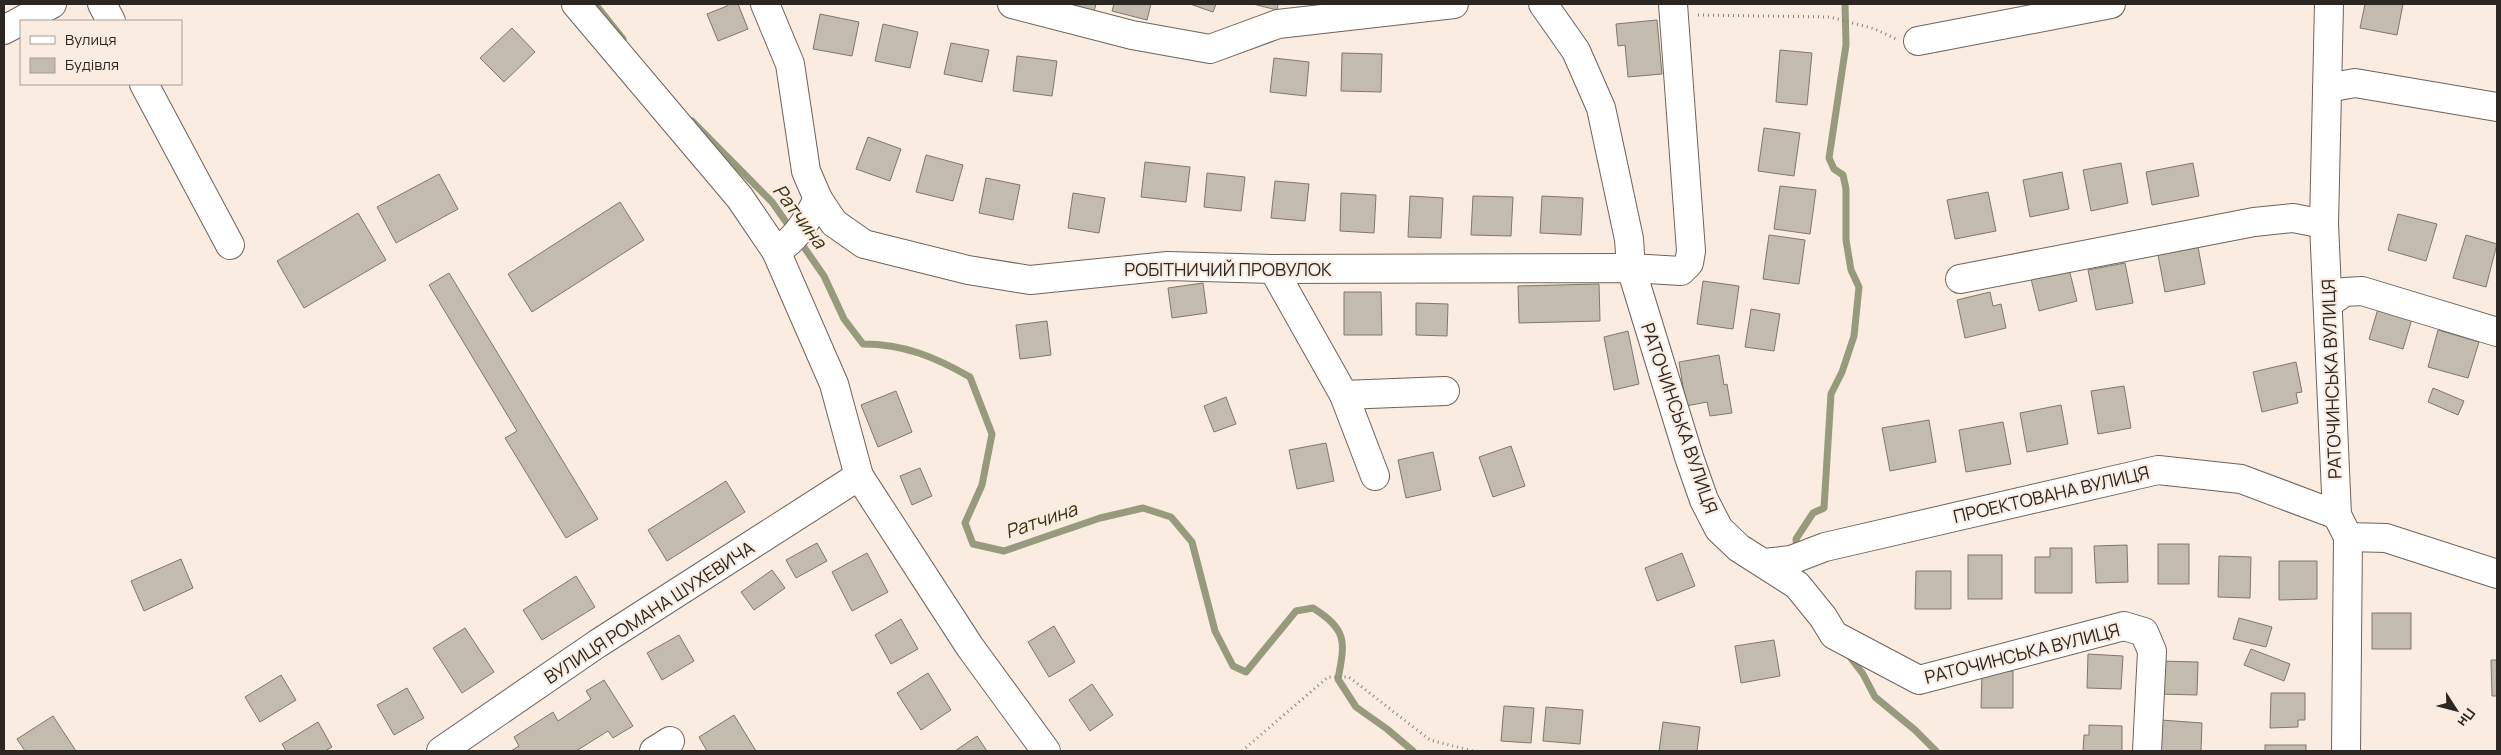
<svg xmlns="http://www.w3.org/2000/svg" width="2501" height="755" font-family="Manrope,sans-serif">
<rect width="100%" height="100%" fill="#faece1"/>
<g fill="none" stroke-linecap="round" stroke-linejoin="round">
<g stroke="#979a7c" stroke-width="7">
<polyline points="595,4 623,39"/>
<polyline points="692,121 772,202 791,229"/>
<path d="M799,240L824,276L844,319L863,344C904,344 935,357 970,377L992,434L982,485L965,523L973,544L1004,551L1100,518L1143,508L1171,517L1192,542L1215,631L1233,666L1246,672L1296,611L1313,608C1348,630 1345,642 1338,679L1356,707L1387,729L1413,751"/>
<polyline points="1797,552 1796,539 1813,513 1824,508 1831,394 1842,372 1854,336 1859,287 1851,270 1846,240 1846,189 1843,175 1834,169 1829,158 1846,45 1845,4"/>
<polyline points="1847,653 1863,674 1875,697 1915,730 1936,751"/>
</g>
</g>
<g fill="#c3bcae" stroke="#7e786b">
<polygon points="727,4 738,4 748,29 718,41 707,14 727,6"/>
<polygon points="1057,4 1096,4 1093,16"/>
<polygon points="1114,4 1151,4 1147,20 1112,11"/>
<polygon points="1190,4 1216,4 1213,12"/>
<polygon points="1253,4 1278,4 1277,10"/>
<polygon points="2365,4 2403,4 2397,35 2360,28"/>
<polygon points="820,14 859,22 852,56 813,49"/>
<polygon points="1657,20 1662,74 1628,77 1625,45 1618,46 1616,24"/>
<polygon points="883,24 918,32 910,68 875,61"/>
<polygon points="512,28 535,52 504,82 480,58"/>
<polygon points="951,43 989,50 982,82 944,74"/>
<polygon points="1780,50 1812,53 1807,105 1776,102"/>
<polygon points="1342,53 1382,54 1381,92 1341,91"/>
<polygon points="1017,56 1057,61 1052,96 1013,91"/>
<polygon points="1274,58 1309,62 1306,96 1270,92"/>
<polygon points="1764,128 1800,133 1794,176 1758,171"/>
<polygon points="868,137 901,149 890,181 856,169"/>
<polygon points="926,155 963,165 953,201 916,192"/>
<polygon points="1145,162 1190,167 1186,202 1141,197"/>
<polygon points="2121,163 2128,203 2091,211 2083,170"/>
<polygon points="2193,163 2199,196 2152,205 2146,172"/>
<polygon points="2062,172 2069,209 2030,217 2023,180"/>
<polygon points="1207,173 1245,177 1241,211 1204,207"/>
<polygon points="439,174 458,209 396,243 377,207"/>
<polygon points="986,178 1020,185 1013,220 979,213"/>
<polygon points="1275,181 1309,184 1305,221 1271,218"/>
<polygon points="1780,186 1816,190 1810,234 1774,229"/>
<polygon points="1988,192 1996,231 1955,239 1947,200"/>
<polygon points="1073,193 1105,198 1099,233 1068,228"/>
<polygon points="1341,193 1376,195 1374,233 1340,231"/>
<polygon points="1410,196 1443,198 1441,238 1408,237"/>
<polygon points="1473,196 1513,197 1511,236 1471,235"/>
<polygon points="1542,196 1583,198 1581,235 1540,233"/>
<polygon points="620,202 644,240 532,312 508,274"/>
<polygon points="358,213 386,260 304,308 277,261"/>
<polygon points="2398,214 2437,224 2426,261 2388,250"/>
<polygon points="1769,235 1805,240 1799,284 1763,279"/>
<polygon points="2466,235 2497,244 2486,287 2453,278"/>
<polygon points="2198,247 2205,284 2165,292 2158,255"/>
<polygon points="2125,263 2133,303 2096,310 2088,270"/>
<polygon points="2069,269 2077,301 2039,311 2031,279"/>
<polygon points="449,273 598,519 566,538 505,438 517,431 429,285"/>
<polygon points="1703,281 1739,286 1733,329 1697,324"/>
<polygon points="1203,283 1207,313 1172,318 1168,288"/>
<polygon points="1599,284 1600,321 1519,323 1518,286"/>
<polygon points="1344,292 1381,292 1382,335 1344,335"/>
<polygon points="1990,292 1993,306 2001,304 2006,328 1965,338 1957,300"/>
<polygon points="2380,302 2414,312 2403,349 2369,339"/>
<polygon points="1416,303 1448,304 1447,336 1416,335"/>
<polygon points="1751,309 1780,314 1774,351 1745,347"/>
<polygon points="1047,321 1051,355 1020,359 1016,325"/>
<polygon points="2438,330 2479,342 2468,378 2428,367"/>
<polygon points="1628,331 1639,384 1614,390 1604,337"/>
<polygon points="1719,355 1724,385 1727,384 1732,413 1710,416 1707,402 1686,406 1679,362"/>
<polygon points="2296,362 2302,392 2296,393 2298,403 2262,412 2253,372"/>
<polygon points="2124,386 2131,428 2098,434 2091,391"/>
<polygon points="2433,388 2464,401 2458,415 2428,402"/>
<polygon points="896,391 912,432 878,447 861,405"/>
<polygon points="1226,397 1236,424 1214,432 1204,406"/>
<polygon points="2061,405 2068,444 2027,452 2020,413"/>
<polygon points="1929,420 1936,462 1890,471 1882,428"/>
<polygon points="2003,422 2011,464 1966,472 1959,430"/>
<polygon points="1326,443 1334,481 1297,489 1289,450"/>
<polygon points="1511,446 1525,486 1493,497 1479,457"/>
<polygon points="1433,452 1441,490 1406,498 1398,460"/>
<polygon points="920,468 932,496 912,505 900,476"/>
<polygon points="726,481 745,512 667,561 648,530"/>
<polygon points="817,543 827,561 796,578 786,560"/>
<rect x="2158" y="544" width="31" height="40"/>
<polygon points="2127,545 2128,582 2096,583 2094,546"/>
<polygon points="2050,548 2072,548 2072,593 2035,593 2035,557 2050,557"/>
<polygon points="867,553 888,592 852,611 832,572"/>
<polygon points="1682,553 1695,586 1657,601 1645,568"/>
<rect x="1968" y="555" width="34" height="44"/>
<polygon points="2219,556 2251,557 2250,598 2218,597"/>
<polygon points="181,559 193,588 144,611 131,581"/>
<polygon points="2279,561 2317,561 2317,599 2279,600"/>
<polygon points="772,570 785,588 754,610 741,592"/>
<polygon points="1916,571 1951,571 1951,609 1915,609"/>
<polygon points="576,576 595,607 542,640 523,610"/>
<rect x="2372" y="613" width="39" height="36"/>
<polygon points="2239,618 2272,627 2266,647 2233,639"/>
<polygon points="901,619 918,649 891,664 875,635"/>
<polygon points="1054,626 1075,662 1049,677 1028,642"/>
<polygon points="465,628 494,672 462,693 433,648"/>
<polygon points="679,635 694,661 662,680 647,653"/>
<polygon points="1774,640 1780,676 1741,683 1735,646"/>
<polygon points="2251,649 2290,664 2284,681 2244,665"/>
<polygon points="2088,654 2123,656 2121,689 2087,688"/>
<polygon points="2491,660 2497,660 2497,696 2492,696"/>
<polygon points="2158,661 2198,662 2197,695 2157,694"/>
<polygon points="1982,671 2013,671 2013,708 1981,708"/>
<polygon points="928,673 951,710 921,730 897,693"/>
<polygon points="281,675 296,700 260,722 245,697"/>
<polygon points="604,680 633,726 613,738 608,731 576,751 511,751 519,746 514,737 553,712 558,721 591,699 586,691"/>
<polygon points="1092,684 1113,715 1090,731 1069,700"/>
<polygon points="407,688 424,718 394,735 377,705"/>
<polygon points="2271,693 2305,693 2305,720 2298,720 2298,727 2270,728"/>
<polygon points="1504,706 1534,708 1531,743 1501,741"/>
<polygon points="1546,707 1583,710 1580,744 1543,741"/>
<polygon points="734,715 756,751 707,751 699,737"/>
<polygon points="53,716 76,751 25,751 17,739"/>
<polygon points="2161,720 2202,723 2201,751 2159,751"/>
<polygon points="318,722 332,747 325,751 286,751 282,744"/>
<polygon points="1663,722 1700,727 1697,751 1659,751"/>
<polygon points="2089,725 2122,726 2122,751 2083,751 2084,735 2089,735"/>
<polygon points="977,736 987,751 955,751"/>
<rect x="2265" y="745" width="41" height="6"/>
</g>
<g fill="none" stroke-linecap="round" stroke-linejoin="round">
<defs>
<g id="minor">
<polyline points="102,4 111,21"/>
<polyline points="576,4 740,198 776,251 834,384 859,476 970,647 1046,751"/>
<polyline points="765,4 790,64 806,171 818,199 834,223 864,244 968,270 1030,280 1168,266 1273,269 1631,268 1681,271 1689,263 1691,251 1673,4"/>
<polyline points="1012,4 1132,35 1210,49 1278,24 1454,4"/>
<polyline points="1543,4 1576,51 1601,108 1629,239 1631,268 1689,457 1704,500 1719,529 1739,548 1797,585 1823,617 1834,635 1919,680 2124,626 2144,632 2152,651 2147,751"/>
<polyline points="2329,4 2324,224 2337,515 2348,537 2346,751"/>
<polyline points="4,30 52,4"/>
<polyline points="1918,41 2111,4"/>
<polyline points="144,84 230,245"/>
<polyline points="2327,88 2355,83 2497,107"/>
<path d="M776,251C797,239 807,220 818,199"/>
<polyline points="1273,269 1344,395 1445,391"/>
<polyline points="1960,279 2254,222 2293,218 2324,224"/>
<polyline points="2328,304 2344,292 2362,291 2497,332"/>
<polyline points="1344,395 1375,476"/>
<polyline points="2348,537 2386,538 2497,574"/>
<polyline points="1764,563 1791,560 1825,547 2158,470 2241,479 2337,515"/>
<polyline points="441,751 597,644 859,476"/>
<polyline points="654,751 670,741"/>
</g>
</defs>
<use href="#minor" stroke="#6f635a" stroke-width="30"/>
<g stroke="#8b817a" stroke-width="3" stroke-dasharray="1 4" stroke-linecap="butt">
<polyline points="1698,15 1830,17 1875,29 1896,39"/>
<polyline points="1242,751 1328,677 1349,677 1430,740 1473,751"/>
</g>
<use href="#minor" stroke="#fff" stroke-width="28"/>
</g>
<g text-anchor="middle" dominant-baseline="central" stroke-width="4.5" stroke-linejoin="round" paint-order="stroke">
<g font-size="18" fill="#2b2622" stroke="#faece1">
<text x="1228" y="269">РОБІТНИЧИЙ ПРОВУЛОК</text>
<text transform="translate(2331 379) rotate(-92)">РАТОЧИНСЬКА ВУЛИЦЯ</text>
<text transform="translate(1680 418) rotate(71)">РАТОЧИНСЬКА ВУЛИЦЯ</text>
<text transform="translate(2051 494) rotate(-13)">ПРОЕКТОВАНА ВУЛИЦЯ</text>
<text transform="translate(649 612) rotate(-33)">ВУЛИЦЯ РОМАНА ШУХЕВИЧА</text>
<text transform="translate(2022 653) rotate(-14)">РАТОЧИНСЬКА ВУЛИЦЯ</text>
</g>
<g font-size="19" font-style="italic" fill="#32330c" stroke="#faece1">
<text transform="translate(800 216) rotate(53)">Ратчина</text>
<text transform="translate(1041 520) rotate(-19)">Ратчина</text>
</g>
</g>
<rect width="2501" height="755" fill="none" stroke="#2b2622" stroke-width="10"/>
<rect x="20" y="20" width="162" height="65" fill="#faece1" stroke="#a79d95"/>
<rect x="30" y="36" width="25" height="8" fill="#ffffff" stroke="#a79d95"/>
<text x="65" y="45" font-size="15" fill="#2b2622">Вулиця</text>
<rect x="30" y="58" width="25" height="15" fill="#c3bcae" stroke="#a79d95"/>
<text x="65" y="70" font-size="15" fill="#2b2622">Будівля</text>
<g transform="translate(2456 710) rotate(126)" stroke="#faece1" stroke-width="4" paint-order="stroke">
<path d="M0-4L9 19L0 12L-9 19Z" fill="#2b2622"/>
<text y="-8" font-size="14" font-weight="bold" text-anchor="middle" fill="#2b2622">Пн</text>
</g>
</svg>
